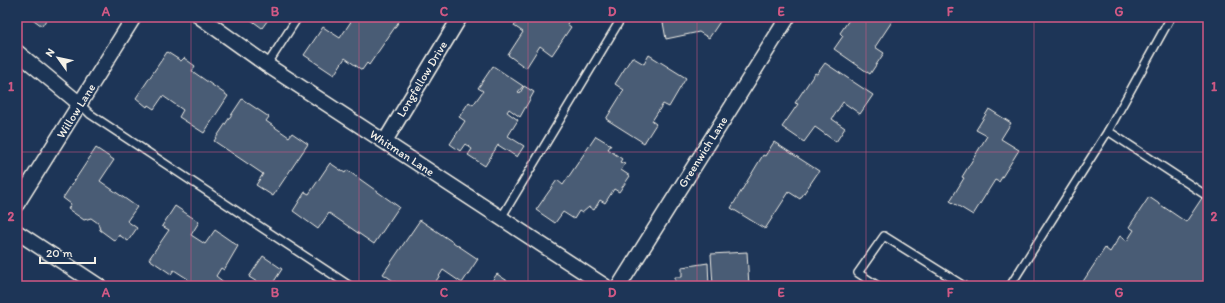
<svg xmlns="http://www.w3.org/2000/svg" width="1225" height="303" font-family="Itim,sans-serif">
<rect width="100%" height="100%" fill="#1d3557"/>
<filter id="ink" filterUnits="userSpaceOnUse"><feTurbulence type="fractalNoise" baseFrequency=".025" numOctaves="2"/><feDisplacementMap in="SourceGraphic" scale="8" xChannelSelector="R" yChannelSelector="G"/><feConvolveMatrix kernelMatrix="1 2 1 2 8 2 1 2 1" color-interpolation-filters="sRGB"/></filter>
<g filter="url(#ink)">
<g fill="#485b74" stroke="#f4f1e8">
<polygon points="30,17 48,17 42,26"/>
<polygon points="247,17 270,17 262,28"/>
<polygon points="354,17 402,17 369,65 367,63 362,70 345,58 334,75 304,55 323,27 340,38"/>
<polygon points="520,17 571,17 567,24 571,27 552,55 540,46 526,68 508,55 523,32 514,26"/>
<polygon points="662,17 723,17 709,38 699,32 666,39"/>
<polygon points="851,17 895,17 875,47 884,53 870,74 834,49 843,36 840,33"/>
<polygon points="167,52 181,61 184,58 195,66 192,71 228,96 204,133 179,117 183,110 163,96 154,109 148,105 147,107 136,98"/>
<polygon points="649,55 686,78 669,107 663,104 652,121 656,124 644,143 606,119 624,90 615,84 632,57 644,64"/>
<polygon points="825,63 873,95 860,114 843,102 832,119 845,128 836,142 815,127 804,142 782,127 798,104 795,103 815,73 817,74"/>
<polygon points="493,66 523,86 518,92 520,93 524,86 534,92 520,117 509,109 507,112 518,120 508,136 524,146 517,157 498,145 485,166 468,155 472,149 465,144 460,151 450,144 465,121 459,117 469,102 473,105 483,91 478,88"/>
<polygon points="242,99 269,117 266,121 289,137 292,133 308,144 273,196 256,185 263,174 214,141"/>
<polygon points="989,109 1011,123 1001,139 1019,150 999,182 995,180 973,215 950,201 964,178 962,177 987,136 976,130"/>
<polygon points="596,136 611,145 608,149 622,159 620,162 625,164 621,170 630,176 619,192 614,189 605,203 600,200 594,210 589,207 582,213 579,211 574,219 563,212 555,223 536,210 557,180 563,185"/>
<polygon points="774,142 819,171 800,199 789,192 765,229 731,208 763,155 765,156"/>
<polygon points="96,148 114,160 100,181 137,207 127,221 137,228 128,241 119,235 115,241 100,230 98,223 91,218 84,220 68,209 71,204 63,198"/>
<polygon points="330,163 345,173 347,170 399,207 374,244 329,213 318,229 293,211 305,192 309,194"/>
<polygon points="1208,189 1208,286 1080,286 1105,248 1110,252 1120,236 1127,241 1134,230 1129,227 1149,197 1186,222"/>
<polygon points="175,206 199,222 191,235 205,244 215,230 238,246 224,270 221,268 216,276 226,284 225,286 190,286 185,283 188,279 174,270 171,274 149,259 169,230 162,226"/>
<polygon points="420,220 478,259 462,283 443,270 433,286 401,286 383,274"/>
<polygon points="747,252 749,286 713,286 711,254"/>
<polygon points="263,256 282,269 273,283 278,286 254,286 257,282 249,277"/>
<polygon points="708,263 709,286 675,286 675,277 682,277 682,267"/>
<polygon points="497,274 515,286 488,286"/>
</g>
<g fill="none" stroke-linecap="round" stroke-linejoin="round">
<defs>
<g id="lane">
<polyline points="1171,17 1108,131 1204,194"/>
<polyline points="267,65 298,17"/>
<polyline points="80,104 90,114 350,286"/>
<polyline points="501,218 622,17"/>
<polyline points="878,286 858,273 884,236 964,286"/>
<polyline points="1010,286 1108,131"/>
</g>
<g id="street">
<polyline points="200,17 267,65 605,286"/>
<polyline points="17,52 80,104"/>
<polyline points="385,141 460,17"/>
<polyline points="17,204 134,17"/>
<polyline points="17,232 99,286"/>
<polyline points="619,286 788,17"/>
</g>
</defs>
<use href="#lane" stroke="#f4f1e8" stroke-width="10"/>
<use href="#street" stroke="#f4f1e8" stroke-width="17"/>
<use href="#lane" stroke="#1d3557" stroke-width="7"/>
<use href="#street" stroke="#1d3557" stroke-width="14"/>
</g>
</g>
<path fill="none" stroke="#d15985" stroke-width="1" stroke-opacity="0.55" d="M191,17V286M359,17V286M528,17V286M697,17V286M866,17V286M1034,17V286M17,152H1208"/>
<g text-anchor="middle" dominant-baseline="central" stroke-width="4" stroke-linejoin="round" paint-order="stroke">
<g font-size="12" fill="#f4f1e8" stroke="#1d3557">
<text transform="translate(422 79) rotate(-59)">Longfellow Drive</text>
<text transform="translate(76 111) rotate(-58)">Willow Lane</text>
<text transform="translate(703 152) rotate(-58)">Greenwich Lane</text>
<text transform="translate(402 153) rotate(33)">Whitman Lane</text>
</g>
</g>
<rect width="1225" height="303" fill="none" stroke="#1d3557" stroke-width="44"/>
<g transform="translate(58 58) rotate(303)" stroke="#1d3557" stroke-width="3" paint-order="stroke">
<path d="M0-3L7 15L0 10L-7 15Z" fill="#f4f1e8"/>
<text y="-6" font-size="11" font-weight="bold" text-anchor="middle" fill="#f4f1e8">N</text>
</g>
<path d="M40 257v6h55v-6" fill="none" stroke="#f4f1e8" stroke-width="2"/>
<text x="46" y="257" font-size="12" fill="#f4f1e8" stroke="#1d3557" stroke-width="3" paint-order="stroke">20 m</text>
<rect x="22" y="22" width="1181" height="259" fill="none" stroke="#d15985" stroke-width="1.5"/>
<g font-size="13" text-anchor="middle" font-weight="bold" fill="#d15985">
<text x="106" y="16">A</text>
<text x="275" y="16">B</text>
<text x="444" y="16">C</text>
<text x="612" y="16">D</text>
<text x="781" y="16">E</text>
<text x="950" y="16">F</text>
<text x="1119" y="16">G</text>
<text x="11" y="91">1</text>
<text x="1214" y="91">1</text>
<text x="11" y="221">2</text>
<text x="1214" y="221">2</text>
<text x="106" y="297">A</text>
<text x="275" y="297">B</text>
<text x="444" y="297">C</text>
<text x="612" y="297">D</text>
<text x="781" y="297">E</text>
<text x="950" y="297">F</text>
<text x="1119" y="297">G</text>
</g>
</svg>
